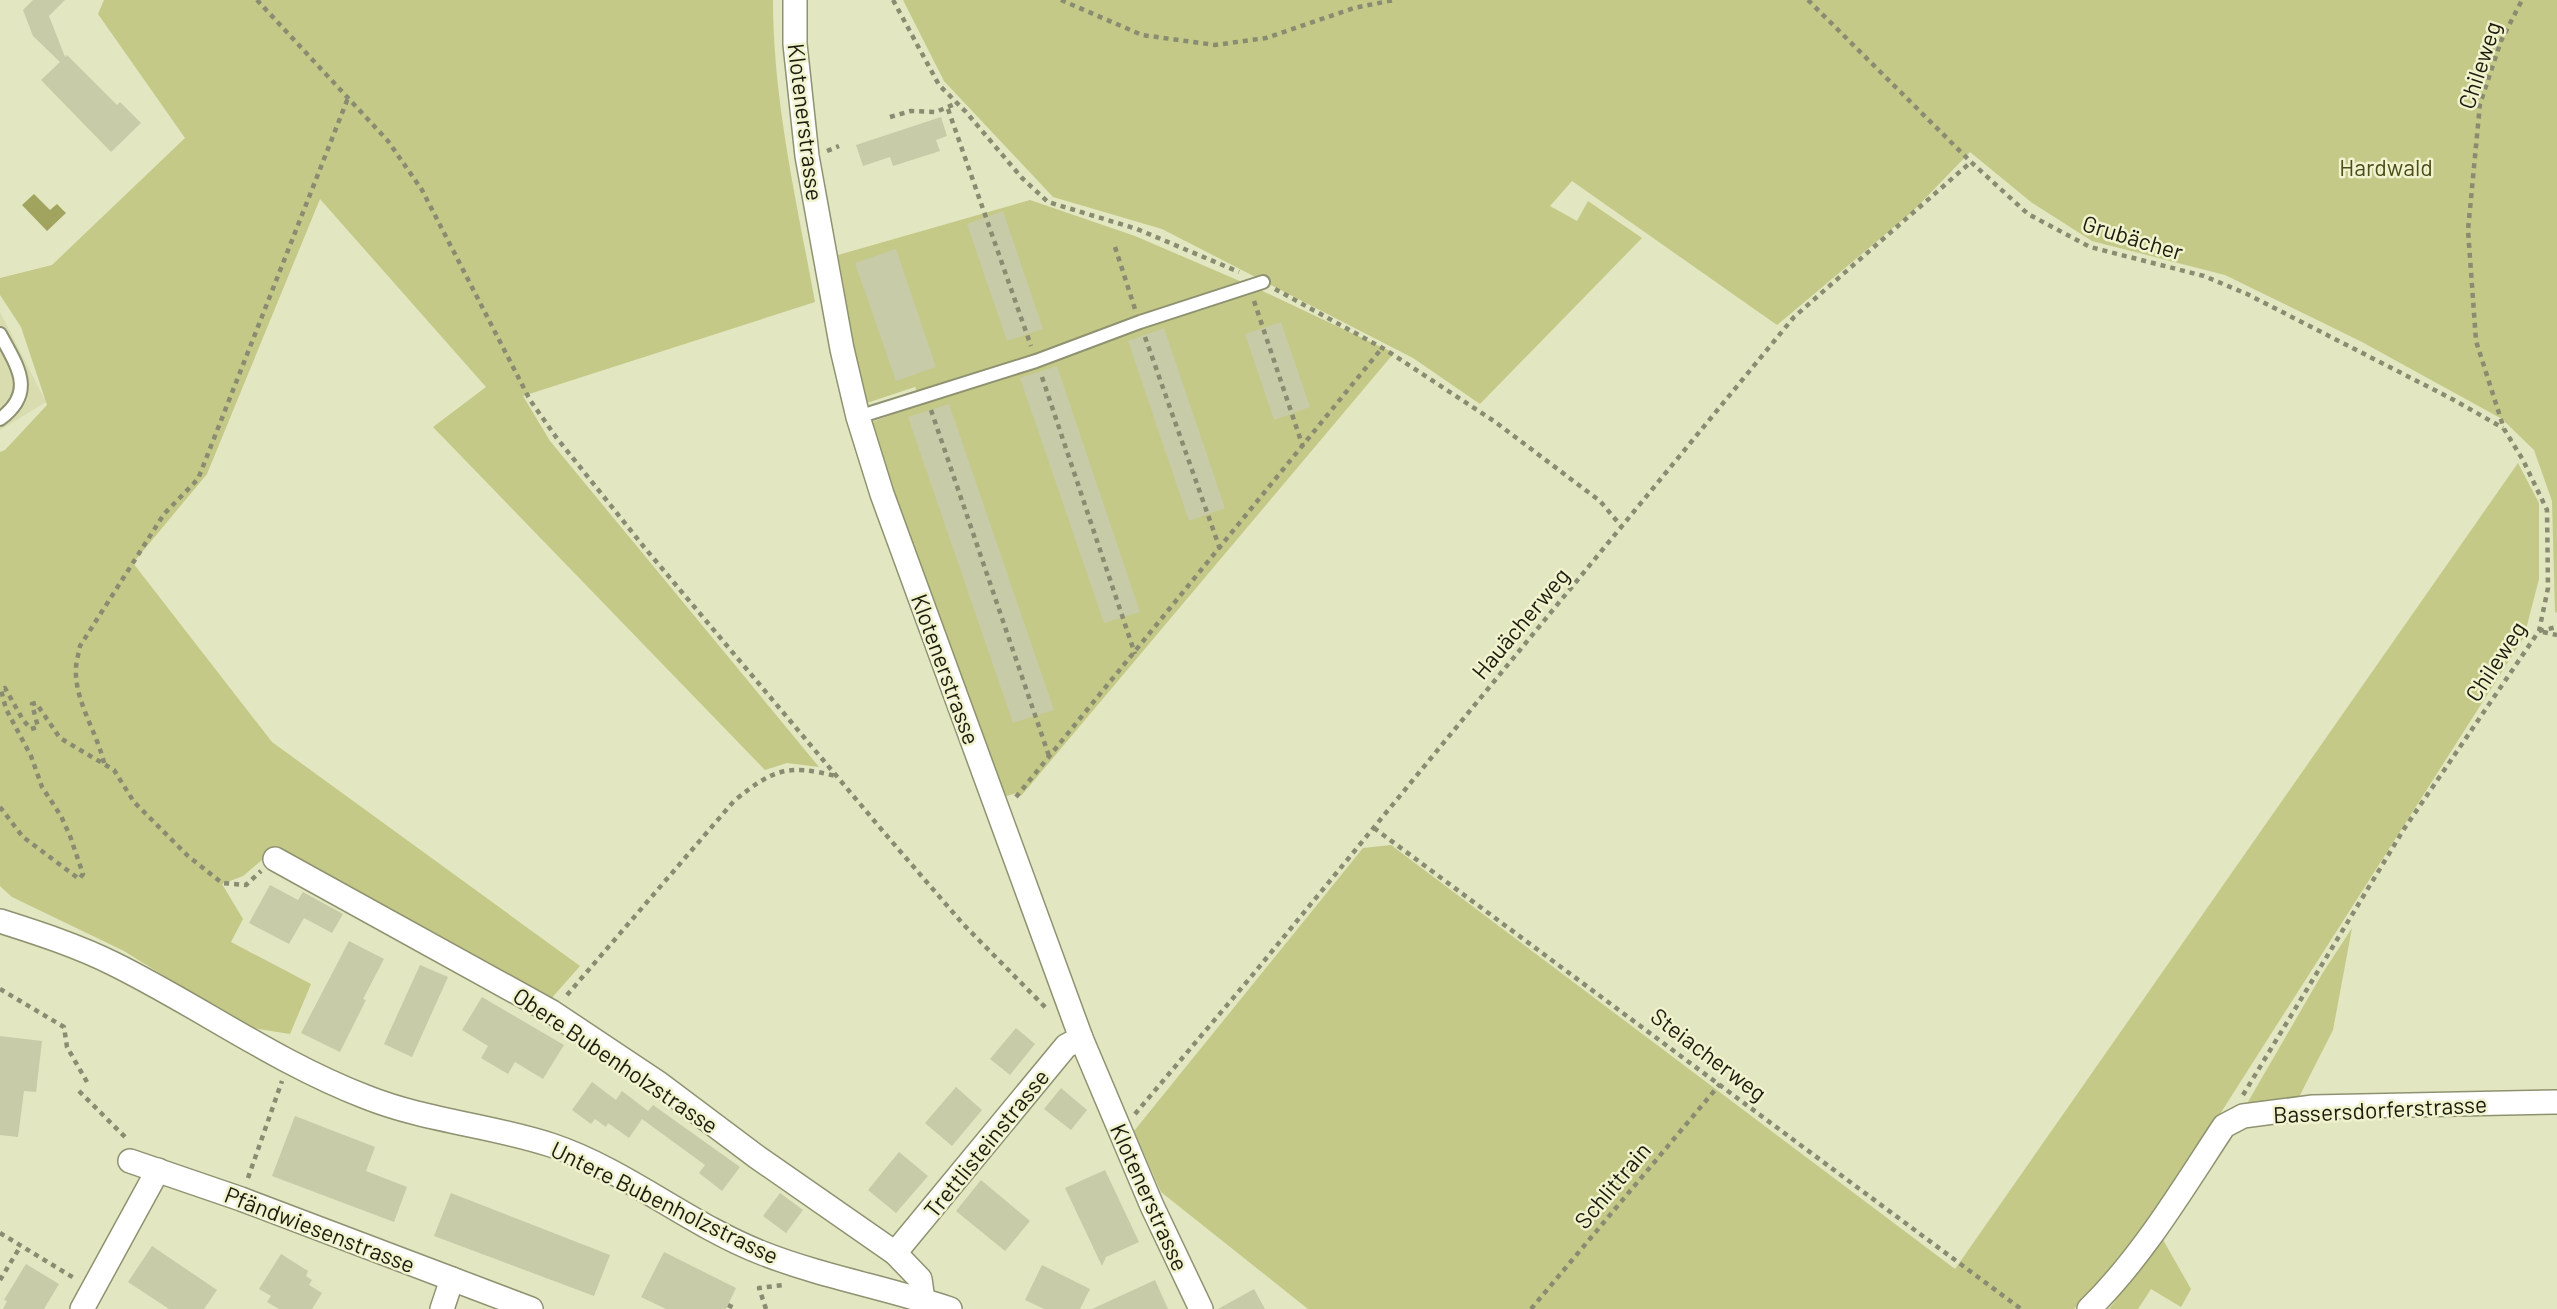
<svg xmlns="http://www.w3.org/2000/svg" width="2557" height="1309" font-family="Barlow,sans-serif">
<rect width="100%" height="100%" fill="#e2e6c1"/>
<polygon fill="#d8dcaf" points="0,312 46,402 0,430"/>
<g fill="#c4c987">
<path d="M104,0H773C773,101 797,203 815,302L523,396L550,441L819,767L787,763L765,770L433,427L486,387L320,199L207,474L133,563L272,742L580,966L549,1001L276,848L243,876L222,884L243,919L231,942L311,984L290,1034L246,1027L124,951L12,897L0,886V452L5,450L47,405L21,327L0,295V278L52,265L185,138L98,14Z"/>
<polygon points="903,0 2557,0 2557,613 2555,612 2552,501 2534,450 2502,419 2362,342 2225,275 2092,241 2031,202 1970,152 1913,211 1777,325 1572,181 1550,206 1577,221 1588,201 1642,238 1480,404 1413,358 1162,229 1053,197 944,81"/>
<polygon points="1030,200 1135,236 1256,288 1394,353 1021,796 1017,793 1003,797 869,423 922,404 915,387 864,404 838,255"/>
<polygon points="2518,463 2539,503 2539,579 2524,637 2148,1227 2074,1309 1308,1309 1161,1192 1134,1131 1363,848 1391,845 1955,1269"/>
<polygon points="2352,928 2333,1030 2297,1101 2245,1107 2322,974"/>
<polygon points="2162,1238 2191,1289 2181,1307 2151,1289 2138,1309 2109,1309"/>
</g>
<polygon fill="#a0a45e" points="34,194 50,210 57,204 66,213 47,231 22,205"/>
<g fill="#c8cba7">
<polygon points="33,0 65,0 49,16 65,57 67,55 117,105 120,102 141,123 111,152 41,80 60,62 33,36 23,10"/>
<polygon points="941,117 947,136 936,140 940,151 893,166 890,157 863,166 856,145"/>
<polygon points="1003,211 1043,329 1007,341 967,224"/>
<polygon points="896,249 936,367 896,381 855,263"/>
<polygon points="1281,322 1310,407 1274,420 1245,334"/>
<polygon points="1164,328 1225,508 1189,521 1128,341"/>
<polygon points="1057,366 1140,612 1104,623 1020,378"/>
<polygon points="949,404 1054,710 1013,723 908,417"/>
<polygon points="270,885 298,900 303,892 343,914 332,933 304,918 289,944 249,923"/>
<polygon points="349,941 384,959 363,999 366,1000 340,1052 301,1033"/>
<polygon points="420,965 448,977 412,1057 384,1044"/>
<polygon points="482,997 564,1045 543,1079 515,1062 508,1074 481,1058 488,1046 462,1030"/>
<polygon points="1016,1028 1035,1044 1010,1075 990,1059"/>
<polygon points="0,1036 42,1041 36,1092 24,1091 18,1137 0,1135"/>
<polygon points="592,1082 616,1100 622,1091 648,1111 653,1105 740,1167 722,1191 699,1173 705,1165 642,1119 629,1138 608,1123 606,1127 595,1119 591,1124 572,1110"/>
<polygon points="956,1087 982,1110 952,1146 925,1123"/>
<polygon points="1061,1088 1087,1110 1071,1130 1044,1109"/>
<polygon points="295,1116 375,1147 366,1171 407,1187 394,1222 272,1176"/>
<polygon points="899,1152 928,1176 896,1213 868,1190"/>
<polygon points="1105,1170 1139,1242 1106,1257 1102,1266 1065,1188"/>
<polygon points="981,1180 1030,1221 1005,1251 956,1211"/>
<polygon points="451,1193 610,1255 594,1296 434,1236"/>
<polygon points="780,1193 803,1210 786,1233 763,1216"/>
<polygon points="152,1246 217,1290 204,1309 169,1309 128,1282"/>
<polygon points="664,1252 736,1288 726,1309 666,1309 641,1297"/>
<polygon points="281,1254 308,1271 306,1276 312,1280 309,1285 322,1293 312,1309 279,1309 267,1302 271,1296 259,1289"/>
<polygon points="26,1264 59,1284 44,1309 3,1309 7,1301 4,1300"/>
<polygon points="1042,1265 1090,1289 1080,1309 1044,1309 1025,1300"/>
<polygon points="1155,1280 1168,1309 1092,1309"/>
<polygon points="1254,1289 1265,1309 1218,1309"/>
</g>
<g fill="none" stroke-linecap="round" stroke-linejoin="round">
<defs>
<g id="service">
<path d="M0,334C17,366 37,392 0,419"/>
<polyline points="858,417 1036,361 1140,322 1263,282"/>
</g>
<g id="minor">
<polyline points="795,0 795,44 807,156 842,349 858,417 882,494 1081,1038 1152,1206 1201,1309"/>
<polyline points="275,859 552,1012 657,1082 757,1157 895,1253 920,1279 923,1300"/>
<path d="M0,921C38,933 78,946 114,964C199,1006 277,1063 366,1097C426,1121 490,1125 551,1145C626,1170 688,1224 762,1253C823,1277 888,1288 950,1309"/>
<polyline points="130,1161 241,1199 452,1279 442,1309"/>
<polyline points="895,1253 1066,1046 1081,1038"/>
<polyline points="452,1279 531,1309"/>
<polyline points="82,1309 158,1170"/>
<path d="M2089,1309C2143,1256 2183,1188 2224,1126L2243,1116L2313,1107L2557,1102"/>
</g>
</defs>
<use href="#service" stroke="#8f9270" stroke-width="16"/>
<use href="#minor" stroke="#8f9270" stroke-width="26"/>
<g stroke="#898c71" stroke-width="4.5" stroke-dasharray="5 5" stroke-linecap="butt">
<polyline points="257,0 388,141 422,190 530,400 556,437 644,547 887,836 963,924 1046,1008"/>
<polyline points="893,0 939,85 966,112 1022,178 1048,202 1137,229 1239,272"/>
<polyline points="1061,0 1142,35 1215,45 1266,38 1354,8 1394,0"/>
<polyline points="1808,0 1971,162 2028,214 2090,247 2204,276 2247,294 2454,400 2503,428"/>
<polyline points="948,109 1031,346"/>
<polyline points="890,117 911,111 936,112 957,103"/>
<polyline points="827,151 839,146"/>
<polyline points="1115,247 1135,309"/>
<polyline points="1275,289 1386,350 1494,421 1600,501 1622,527"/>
<polyline points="1254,301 1303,447"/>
<polyline points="1145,337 1220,549"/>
<polyline points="1042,377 1135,654"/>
<polyline points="931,410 1049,756"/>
<polyline points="2539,631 2557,627"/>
<polyline points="2543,632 2557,635"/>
<path d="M104,763C97,732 74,700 76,668C76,661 79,653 80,646L164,514L198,479L348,98"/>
<polyline points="1016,797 1382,348"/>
<polyline points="0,807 23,837 79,879 83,874 70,836 61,816 42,787 31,756 6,709 1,690 5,688 23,720 31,729 38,727 32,704 36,703 60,738 114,770 134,802 188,856 222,883 246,885 261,871"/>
<polyline points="1374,828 2021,1309"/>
<polyline points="0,989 64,1027 67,1047 87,1082"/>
<path d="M567,995L734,801C773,769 787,764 836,776"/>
<polyline points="79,1091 128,1140"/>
<polyline points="2243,1095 2404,829 2539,631 2548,588 2547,510 2523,460 2504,429 2476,341 2468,230 2480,104 2501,41 2522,0"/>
<polyline points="1135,1114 1250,978 1794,317 1971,162"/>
<polyline points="248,1178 282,1081"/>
<polyline points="0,1233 74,1278"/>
<polyline points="0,1280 20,1247"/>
<polyline points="728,1305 736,1309"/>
<polyline points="766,1309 759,1288 783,1285"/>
<polyline points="1531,1309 1720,1084"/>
</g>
<use href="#service" stroke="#fff" stroke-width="12"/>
<use href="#minor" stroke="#fff" stroke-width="23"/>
</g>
<g text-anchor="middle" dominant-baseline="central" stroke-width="5" stroke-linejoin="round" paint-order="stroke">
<g font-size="23" fill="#1a1b0d" stroke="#f0f3ce">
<text transform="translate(2479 65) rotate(-72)">Chileweg</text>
<text transform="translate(806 122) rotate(83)">Klotenerstrasse</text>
<text transform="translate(2133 237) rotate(17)">Grubächer</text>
<text transform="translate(1520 623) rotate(-50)">Hauächerweg</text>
<text transform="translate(2495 661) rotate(-57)">Chileweg</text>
<text transform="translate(946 669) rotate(70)">Klotenerstrasse</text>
<text transform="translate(1709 1054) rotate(37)">Steiacherweg</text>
<text transform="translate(616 1060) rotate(34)">Obere Bubenholzstrasse</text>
<text transform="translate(2380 1109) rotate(-3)">Bassersdorferstrasse</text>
<text transform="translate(986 1143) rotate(-51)">Trettlisteinstrasse</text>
<text transform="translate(1612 1185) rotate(-50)">Schlittrain</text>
<text transform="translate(1150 1197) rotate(66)">Klotenerstrasse</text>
<text transform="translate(665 1202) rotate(26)">Untere Bubenholzstrasse</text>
<text transform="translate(320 1229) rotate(21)">Pfändwiesenstrasse</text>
</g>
<g font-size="23" fill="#4b4e19" stroke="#f0f3ce">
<text x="2386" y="167">Hardwald</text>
</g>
</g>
</svg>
